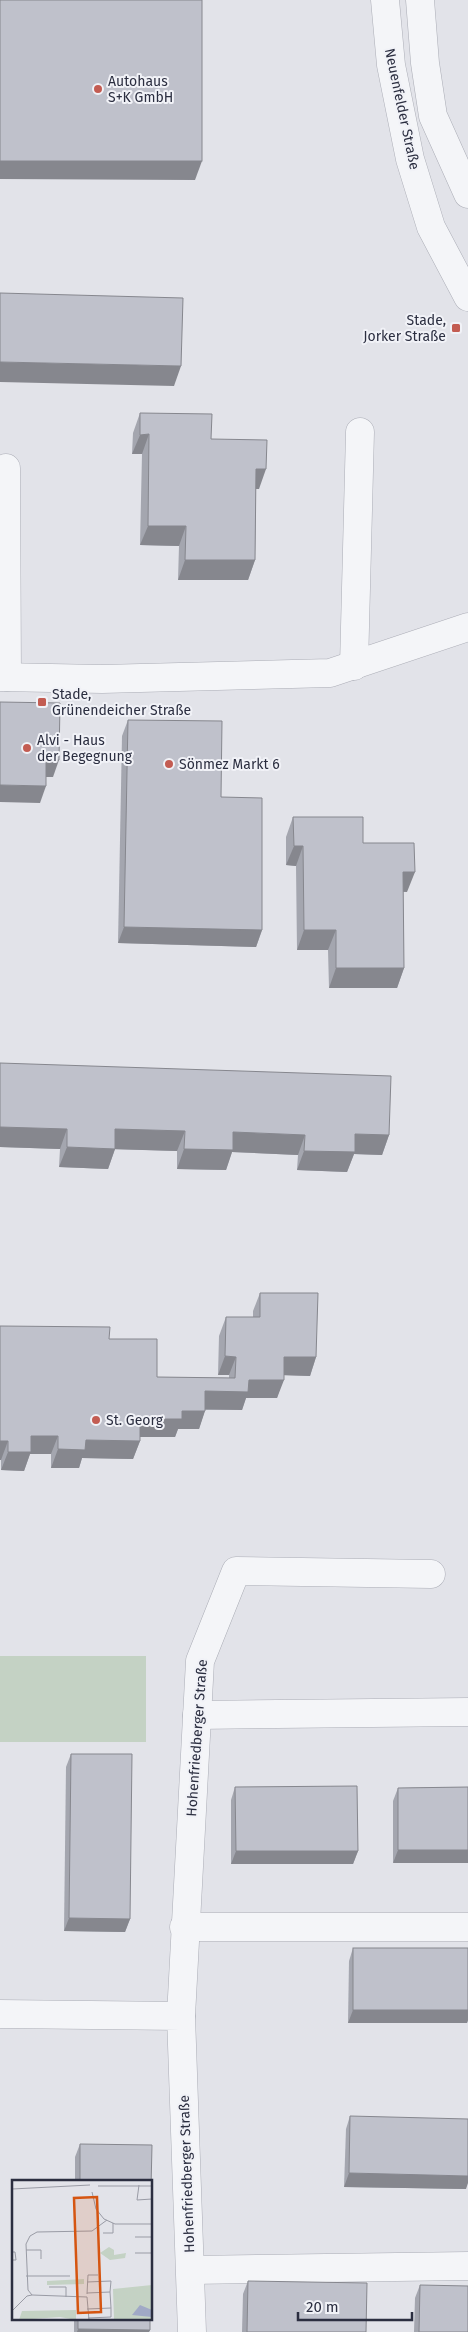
<svg xmlns="http://www.w3.org/2000/svg" width="468" height="2332" font-family="'Fira Sans',sans-serif">
<rect width="100%" height="100%" fill="#e2e3e9"/>
<polygon fill="#c4d2c4" points="146,1656 146,1742 0,1742 0,1656"/>
<g fill="none" stroke-linecap="round" stroke-linejoin="round">
<defs>
<g id="minor">
<polyline points="385,0 391,65 410,159 431,227 468,297"/>
<polyline points="420,0 425,63 433,116 468,194"/>
<polyline points="6,468 7,677"/>
<polyline points="354,666 360,432"/>
<polyline points="0,677 102,679 330,673 468,627"/>
<polyline points="197,1715 468,1712"/>
<polyline points="184,1927 468,1927"/>
<polyline points="0,2014 181,2016 192,2332"/>
<polyline points="181,2016 200,1661 236,1571 431,1574"/>
<polyline points="191,2270 468,2266"/>
</g>
</defs>
<use href="#minor" stroke="#abadb6" stroke-width="29"/>
<use href="#minor" stroke="#f4f5f8" stroke-width="28"/>
</g>
<g fill="#a4a6af">
<polygon points="140,413 211,439 259,489 256,489 255,560 248,580 178,580 179,546 140,545 142,454 132,454 133,433"/>
<polygon points="128,720 221,797 262,930 256,947 118,943 122,736"/>
<polygon points="293,817 363,843 407,892 403,892 404,968 397,988 329,988 328,950 297,950 296,866 286,865 286,837"/>
<polygon points="0,1063 389,1135 382,1155 354,1154 347,1172 297,1170 298,1155 232,1152 226,1170 177,1169 177,1151 115,1149 108,1169 59,1167 60,1149 0,1147"/>
<polygon points="260,1293 316,1357 310,1376 284,1375 277,1398 246,1398 242,1410 205,1410 199,1429 178,1429 175,1437 140,1437 140,1441 133,1459 82,1458 79,1468 51,1468 51,1454 30,1454 24,1471 1,1470 0,1326 109,1339 157,1377 229,1378 229,1375 218,1375 219,1336 226,1317 253,1317 253,1311"/>
<polygon points="71,1754 130,1919 125,1932 64,1931 66,1767"/>
<polygon points="235,1787 358,1851 353,1864 231,1864 231,1800"/>
<polygon points="468,1787 393,1863 393,1801 398,1788"/>
<polygon points="353,1948 468,1948 468,2020 467,2023 348,2023 349,1961"/>
<polygon points="350,2116 466,2189 344,2187 346,2129"/>
<polygon points="80,2144 151,2181 75,2181 75,2157"/>
<polygon points="248,2281 366,2332 242,2332 243,2294"/>
<polygon points="420,2285 468,2332 414,2332 415,2298"/>
<polygon points="74,2318 150,2318 150,2330 149,2332 74,2332"/>
</g>
<g fill="#86878e">
<polygon points="0,161 202,161 195,180 0,179"/>
<polygon points="0,362 181,366 174,386 0,382"/>
<polygon points="149,434 142,454 132,454 140,435"/>
<polygon points="256,469 266,469 259,489 249,489"/>
<polygon points="148,526 186,526 179,546 140,545"/>
<polygon points="185,560 255,560 248,580 178,580"/>
<polygon points="46,760 59,760 53,777 40,777"/>
<polygon points="0,785 46,786 40,803 0,802"/>
<polygon points="294,846 303,846 296,866 286,865"/>
<polygon points="403,872 415,872 407,892 396,891"/>
<polygon points="124,927 262,930 256,947 118,943"/>
<polygon points="304,930 336,930 328,950 297,950"/>
<polygon points="336,968 404,968 397,988 329,988"/>
<polygon points="0,1127 67,1129 60,1149 0,1147"/>
<polygon points="115,1129 185,1131 177,1151 108,1149"/>
<polygon points="233,1132 305,1135 298,1155 232,1152 226,1170 177,1169 184,1149"/>
<polygon points="355,1134 389,1135 382,1155 354,1154 347,1172 297,1170 304,1151"/>
<polygon points="67,1147 115,1149 108,1169 59,1167"/>
<polygon points="225,1356 236,1357 229,1375 218,1375"/>
<polygon points="284,1357 316,1357 310,1376 278,1375"/>
<polygon points="249,1380 284,1380 277,1398 246,1398 242,1410 199,1409 205,1391"/>
<polygon points="182,1411 205,1411 199,1429 178,1429 175,1437 134,1437 140,1419"/>
<polygon points="31,1436 58,1436 51,1454 30,1454 24,1471 1,1470 8,1452"/>
<polygon points="86,1440 140,1441 133,1459 82,1458 79,1468 51,1468 58,1449"/>
<polygon points="0,1441 8,1441 1,1460 0,1460"/>
<polygon points="398,1850 468,1850 468,1863 393,1863"/>
<polygon points="236,1851 358,1851 353,1864 231,1864"/>
<polygon points="69,1918 130,1919 125,1932 64,1931"/>
<polygon points="353,2010 468,2010 468,2020 467,2023 348,2023"/>
<polygon points="349,2173 468,2176 468,2183 466,2189 344,2187"/>
<polygon points="78,2329 150,2330 149,2332 77,2332"/>
</g>
<g fill="#bfc1cb" stroke="#86878e">
<rect x="0" y="0" width="202" height="161"/>
<polygon points="0,293 183,298 181,366 0,362"/>
<polygon points="140,413 212,414 211,439 267,440 266,469 256,469 255,560 185,560 186,526 148,526 149,434 140,435"/>
<polygon points="0,702 60,703 59,760 46,760 46,786 0,785"/>
<polygon points="128,720 222,721 221,797 262,798 262,930 124,927"/>
<polygon points="293,817 363,817 363,843 414,843 415,872 403,872 404,968 336,968 336,930 304,930 303,846 294,846"/>
<polygon points="0,1063 391,1076 389,1135 355,1134 355,1152 304,1151 305,1135 233,1132 233,1150 184,1149 185,1131 115,1129 115,1149 67,1147 67,1129 0,1127"/>
<polygon points="260,1293 318,1293 316,1357 284,1357 284,1380 249,1380 248,1392 205,1391 205,1411 182,1411 182,1419 140,1419 140,1441 86,1440 85,1450 58,1449 58,1436 31,1436 31,1452 8,1452 8,1441 0,1441 0,1326 110,1327 109,1339 157,1339 157,1377 235,1378 236,1357 225,1356 226,1317 260,1317"/>
<polygon points="71,1754 132,1754 130,1919 69,1918"/>
<polygon points="357,1786 358,1851 236,1851 235,1787"/>
<polygon points="468,1787 468,1850 398,1850 398,1788"/>
<rect x="353" y="1948" width="115" height="62"/>
<polygon points="350,2116 468,2119 468,2176 349,2173"/>
<polygon points="80,2144 152,2145 151,2188 151,2181 80,2181"/>
<polygon points="248,2281 367,2283 366,2332 247,2332"/>
<polygon points="420,2285 468,2286 468,2332 419,2332"/>
<polygon points="78,2318 150,2318 150,2330 78,2329"/>
</g>
<g fill="#c35c52" stroke="#f1f2f7" stroke-width="2">
<circle cx="98" cy="89" r="5"/>
<rect x="451" y="323" width="10" height="10" rx="2.5"/>
<rect x="37" y="697" width="10" height="10" rx="2.5"/>
<circle cx="27" cy="748" r="5"/>
<circle cx="169" cy="764" r="5"/>
<circle cx="96" cy="1420" r="5"/>
</g>
<g text-anchor="middle" dominant-baseline="central" stroke-width="4" stroke-linejoin="round" paint-order="stroke">
<g font-size="14" fill="#2b2e40" stroke="#f1f2f7" text-anchor="start">
<text x="108" y="81">Autohaus<tspan x="108" dy="16">S+K GmbH</tspan></text>
<text x="446" y="320" text-anchor="end">Stade,<tspan x="446" dy="16">Jorker Straße</tspan></text>
<text x="52" y="694">Stade,<tspan x="52" dy="16">Grünendeicher Straße</tspan></text>
<text x="37" y="740">Alvi - Haus<tspan x="37" dy="16">der Begegnung</tspan></text>
<text x="179" y="764">Sönmez Markt 6</text>
<text x="106" y="1420">St. Georg</text>
</g>
<g font-size="14" fill="#2b2e40" stroke="#f1f2f7">
<text transform="translate(402 109) rotate(78)">Neuenfelder Straße</text>
<text transform="translate(197 1738) rotate(-86)">Hohenfriedberger Straße</text>
<text transform="translate(187 2174) rotate(-92)">Hohenfriedberger Straße</text>
</g>
</g>
<g transform="translate(12 2180)">
<rect width="140" height="140" fill="#e2e3e9"/>
<path d="M97,67L102,70V75L114,73L113,78L98,80L88,73ZM72,99V104L35,105V101ZM140,105V140H102L101,109ZM64,130V140L48,137L7,140L10,131Z" fill="#c4d2c4"/>
<path d="M128,125L140,130V137L120,135Z" fill="#a0a9c6"/>
<path fill="none" stroke="#999ba5" stroke-width="1" d="M127,5L125,20L140,19M86,6H140M0,9L78,5M80,12L84,29L92,39L103,44H140M91,53H101V43M123,57H140M14,70H29V79M0,72H3L4,80H0M123,73H140M14,96H58M75,102L99,101L98,112M37,107H54V117M16,110L14,64L18,56L25,52L80,51L95,40M75,113L98,112L99,128M75,114L76,95H86M20,115L75,117L77,140M75,129L99,128V137L76,138M0,131L15,116L20,115L16,110"/>
<path fill="#d55511" fill-opacity="0.15" stroke="#d55511" stroke-width="2.5" d="M85,17L89,132L66,133L62,18Z"/>
<rect width="140" height="140" fill="none" stroke="#2b2e40" stroke-width="2.5"/>
</g>
<path d="M298 2312v8h114v-8" fill="none" stroke="#2b2e40" stroke-width="2.5"/>
<text x="306" y="2312" font-size="15" fill="#2b2e40" stroke="#f1f2f7" stroke-width="4" paint-order="stroke">20 m</text>
</svg>
